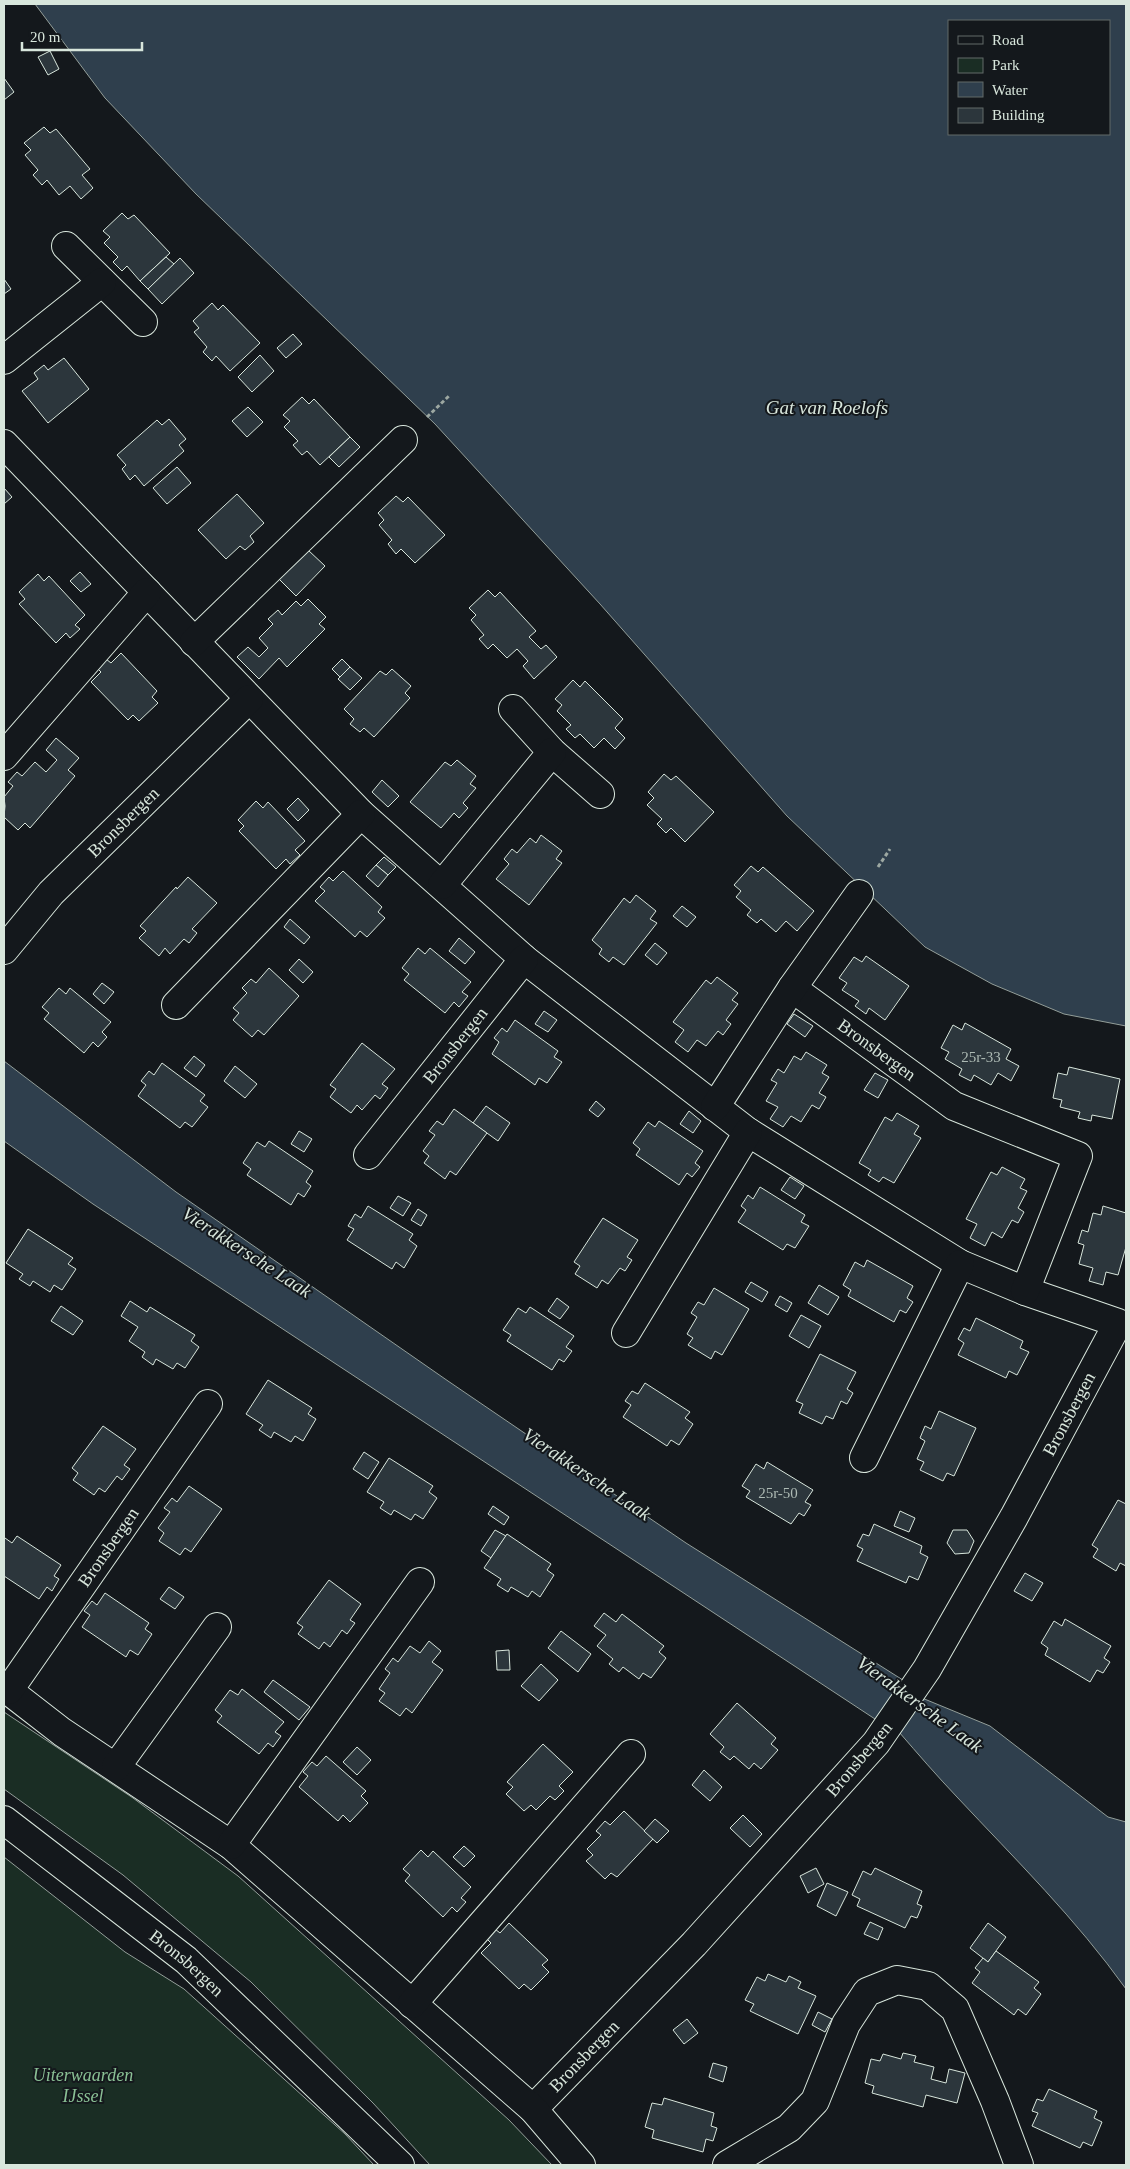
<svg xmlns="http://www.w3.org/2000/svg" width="1130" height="2169" font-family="'Times New Roman',serif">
<rect width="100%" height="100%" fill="#14181c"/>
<g fill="#1a2d24" stroke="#939e99">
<polygon points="4,1712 133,1798 238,1876 509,2120 552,2165 430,2165 373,2103 251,1982 123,1875 4,1789"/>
<polygon points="4,1857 125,1952 184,1989 345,2134 374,2165 4,2165"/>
</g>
<g fill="#2f3f4d" stroke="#939e99" fill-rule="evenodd">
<path d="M35,4H1126V1026L1064,1014L992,984L925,947L787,816L600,604L435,424L196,194L105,98ZM949,21H1109V134H949Z"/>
<polygon points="4,1061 176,1192 448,1381 686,1543 906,1682 878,1721 93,1204 4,1141"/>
<path d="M922,1698L990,1726L1108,1817L1126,1822V1989C1076,1919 1016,1860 957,1797C937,1776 918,1754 899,1732Z"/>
</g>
<g fill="#2c363c" stroke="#d8e6dc">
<polygon points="50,51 59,69 48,75 38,57"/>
<polygon points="4,78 14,92 4,100"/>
<polygon points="44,127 50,133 56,129 90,169 82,175 93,188 81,199 70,186 59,195 47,180 42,185 33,175 38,170 25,155 31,150 24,143"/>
<polygon points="122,213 128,219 134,215 170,253 140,281 127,266 122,271 113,262 118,257 104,243 110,237 103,231"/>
<polygon points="166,257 174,264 148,289 140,281"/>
<polygon points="180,258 194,273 162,304 148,289"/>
<polygon points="4,279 11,289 4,294"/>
<polygon points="212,303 218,310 223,305 260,343 230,371 216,356 212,361 203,352 207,347 194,332 199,328 193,321"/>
<polygon points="293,334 302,344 286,358 277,348"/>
<polygon points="260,355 274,371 252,392 238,377"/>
<polygon points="64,358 89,389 48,423 22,391 38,379 34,373 44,365 48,370"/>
<polygon points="302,397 309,404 314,399 350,437 320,465 307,451 302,455 293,445 298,441 284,427 290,421 283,415"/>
<polygon points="248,407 263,422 247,437 232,421"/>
<polygon points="169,419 186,439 179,445 184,451 144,486 135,475 130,480 122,469 126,465 117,455 157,420 162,425"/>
<polygon points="350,437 360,447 339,467 329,457"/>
<polygon points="177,467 191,483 167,504 153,488"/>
<polygon points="4,488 12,497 4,504"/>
<polygon points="237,494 264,523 250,536 254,542 245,550 240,546 226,559 198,530"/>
<polygon points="396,496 403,502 408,497 445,535 415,563 401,549 396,554 388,544 392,540 379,525 384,520 378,513"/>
<polygon points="308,550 325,566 296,596 279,579"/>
<polygon points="80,572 91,584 81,592 70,581"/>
<polygon points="38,574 44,581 49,576 85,615 75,625 80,629 70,638 66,633 56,643 19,604 25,599 19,592"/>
<polygon points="488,590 495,597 500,592 536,631 529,637 541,649 546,645 557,657 534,679 523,666 528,661 517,649 507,658 493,644 488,649 479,639 484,635 471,620 476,615 469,608"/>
<polygon points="308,599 326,617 319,624 325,629 287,667 279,658 259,679 237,657 248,647 259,657 268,648 259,638 273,624 268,619 278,610 282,615 296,601 301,606"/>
<polygon points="121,653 157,691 152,697 158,703 139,721 133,715 128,720 91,682 101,672 96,667 106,659 111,663"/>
<polygon points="342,659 350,667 340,677 332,669"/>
<polygon points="350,667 362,678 350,690 338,679"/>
<polygon points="392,669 411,686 405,693 410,698 374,737 364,728 360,732 350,724 354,719 344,709 380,671 386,675"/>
<polygon points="573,680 580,687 585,681 623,719 615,728 625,738 615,749 604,738 594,748 580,734 575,738 566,729 571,725 557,711 562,705 555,699"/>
<polygon points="56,738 79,758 68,770 75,776 30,828 25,823 18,830 4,817 5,806 4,797 13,786 8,782 17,772 22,776 35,762 46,772 57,760 46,750"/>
<polygon points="457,760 476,776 470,784 476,788 463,803 468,808 459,818 454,813 441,828 410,802 445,762 451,766"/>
<polygon points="664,774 671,780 676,776 714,812 685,842 671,828 666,833 657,824 662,819 647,805 654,798 648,792"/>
<polygon points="382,780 399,796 388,807 372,792"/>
<polygon points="298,798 309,810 298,821 287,809"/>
<polygon points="256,801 263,808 268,802 305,841 295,850 300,855 290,864 286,859 276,869 239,831 244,826 238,820"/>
<polygon points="541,835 562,851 556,859 562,863 529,905 496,879 509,864 504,859 512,849 517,853 530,838 536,843"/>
<polygon points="384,857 396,867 388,875 376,865"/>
<polygon points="376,865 388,875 378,887 366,876"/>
<polygon points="751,866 758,872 763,867 814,911 797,931 786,921 776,932 761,919 757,923 747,915 751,910 736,897 741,891 734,885"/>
<polygon points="343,871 382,907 378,912 385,918 367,937 360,931 355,937 315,901 325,891 320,887 329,877 333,881"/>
<polygon points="188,877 217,903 192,929 197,933 189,943 184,939 170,954 165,948 159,956 139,938 146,931 140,926 176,887 177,889"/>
<polygon points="636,895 656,911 650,919 657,923 624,965 613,957 609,962 599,954 602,949 592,940 624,898 630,903"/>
<polygon points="682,906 696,917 687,927 673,916"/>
<polygon points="290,919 310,937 304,944 284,927"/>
<polygon points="459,938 475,952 465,964 449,951"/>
<polygon points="655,943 667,953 657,965 645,955"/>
<polygon points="418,948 425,954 430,948 471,982 462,992 468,996 459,1007 454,1002 445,1013 404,980 409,974 402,968"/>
<polygon points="866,956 909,986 885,1020 869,1008 866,1014 855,1006 859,1001 842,990 847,983 839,978 854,957 862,962"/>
<polygon points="299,959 313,972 303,983 289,970"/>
<polygon points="269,968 299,996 264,1035 258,1030 252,1037 233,1020 239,1013 233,1008 247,993 242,988 251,979 256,983"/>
<polygon points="717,977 738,993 732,1000 738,1004 726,1020 731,1024 723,1035 718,1031 706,1046 697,1040 688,1052 675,1042 684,1030 673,1022 706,980 711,984"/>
<polygon points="102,983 114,992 104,1004 93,994"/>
<polygon points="59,988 66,994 70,988 111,1022 102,1032 107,1037 98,1047 93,1042 84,1053 44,1019 49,1013 42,1007"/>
<polygon points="544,1011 557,1020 548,1032 535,1024"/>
<polygon points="794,1014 813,1026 805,1037 787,1024"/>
<polygon points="515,1020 558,1051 554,1057 562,1062 547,1083 539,1078 535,1085 492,1054 499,1042 494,1038 502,1028 507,1032"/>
<polygon points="965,1023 1011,1049 1006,1059 1019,1066 1011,1081 998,1073 991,1085 974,1075 971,1081 959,1075 962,1069 945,1059 949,1052 941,1048 953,1025 962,1030"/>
<polygon points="362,1043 395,1069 382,1084 388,1088 380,1099 375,1095 362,1110 357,1105 351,1113 330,1097 336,1089 330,1085"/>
<polygon points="806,1052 827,1065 822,1073 829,1077 819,1093 826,1097 819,1109 812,1105 801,1122 791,1116 783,1127 770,1119 778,1107 766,1101 777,1083 771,1080 778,1069 784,1073 794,1056 801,1060"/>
<polygon points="194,1056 205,1065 196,1077 184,1068"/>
<polygon points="162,1063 205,1095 200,1101 208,1107 192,1127 185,1122 180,1128 138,1096 146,1085 141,1081 149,1071 154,1075"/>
<polygon points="235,1066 257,1084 245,1098 224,1081"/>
<polygon points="1069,1067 1120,1079 1112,1119 1092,1115 1091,1121 1078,1118 1080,1112 1060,1107 1062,1100 1053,1098 1058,1073 1067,1075"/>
<polygon points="875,1073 888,1080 878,1098 864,1090"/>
<polygon points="596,1101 605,1109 598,1117 589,1110"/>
<polygon points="486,1106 510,1123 498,1141 473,1123"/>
<polygon points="454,1109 487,1133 456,1175 450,1171 445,1179 424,1163 429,1156 423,1151 435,1135 429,1131 437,1121 443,1125"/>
<polygon points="689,1111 701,1121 693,1133 680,1124"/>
<polygon points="897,1113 919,1126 914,1134 921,1138 894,1183 883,1177 879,1182 868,1175 871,1170 859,1163 885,1117 892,1121"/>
<polygon points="659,1121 703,1151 695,1163 700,1167 692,1177 687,1173 679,1185 636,1155 640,1149 633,1143 648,1122 655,1127"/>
<polygon points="299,1131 312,1139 304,1152 291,1144"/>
<polygon points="269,1141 313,1171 306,1182 311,1186 304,1197 298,1193 291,1205 247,1175 251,1169 243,1163 257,1142 265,1147"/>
<polygon points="1002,1167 1025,1179 1020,1188 1027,1191 1018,1208 1024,1212 1018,1223 1012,1220 1002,1238 992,1232 985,1246 970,1238 977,1224 966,1219 991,1172 997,1175"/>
<polygon points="790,1177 804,1186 795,1199 781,1190"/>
<polygon points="760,1187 805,1215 801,1222 809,1226 795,1248 787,1244 783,1250 738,1222 746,1210 741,1206 748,1195 753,1199"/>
<polygon points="398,1196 411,1203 403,1216 390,1208"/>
<polygon points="368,1206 413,1234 409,1240 417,1246 404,1268 396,1262 392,1269 347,1240 354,1229 348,1226 355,1214 361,1218"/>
<polygon points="1103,1206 1126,1213 1126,1247 1118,1275 1106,1272 1103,1285 1089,1281 1093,1268 1079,1264 1084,1245 1078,1243 1082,1230 1088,1232 1093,1213 1101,1215"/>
<polygon points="418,1209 427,1215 421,1226 411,1220"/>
<polygon points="603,1218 638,1240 627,1257 632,1260 625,1271 620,1268 608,1284 602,1280 597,1288 575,1274 580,1266 574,1262"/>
<polygon points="28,1229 73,1258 68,1264 76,1269 62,1290 54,1285 50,1292 33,1281 30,1286 19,1279 23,1274 6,1263"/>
<polygon points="867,1260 913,1286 907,1298 913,1302 906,1313 900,1310 894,1322 848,1296 851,1290 843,1285 855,1262 864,1267"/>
<polygon points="751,1282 768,1292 762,1302 745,1292"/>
<polygon points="819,1285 839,1297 828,1315 808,1303"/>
<polygon points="714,1288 749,1309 722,1355 715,1351 711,1359 688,1345 693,1338 687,1334 697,1317 691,1313 698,1302 704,1305"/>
<polygon points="780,1296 792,1303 787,1312 775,1305"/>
<polygon points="557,1298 569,1307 560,1319 548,1311"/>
<polygon points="130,1301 147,1312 150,1307 195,1335 191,1341 199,1347 185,1368 177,1363 173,1369 156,1359 153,1365 142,1357 145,1352 129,1341 138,1327 121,1316"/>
<polygon points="61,1306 83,1321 73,1335 51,1321"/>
<polygon points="530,1307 574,1336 566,1347 572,1351 564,1362 559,1359 552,1370 507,1341 511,1335 503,1330 518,1308 526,1313"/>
<polygon points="801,1315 821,1326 809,1348 789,1336"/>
<polygon points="976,1318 1023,1341 1020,1348 1029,1352 1017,1375 1009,1371 1006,1378 958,1355 964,1343 958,1339 964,1328 970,1331"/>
<polygon points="820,1354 856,1372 847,1389 853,1393 847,1404 841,1401 833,1419 826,1416 822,1424 799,1413 803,1404 796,1401"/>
<polygon points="268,1380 312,1408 308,1414 316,1419 303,1441 295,1436 291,1442 274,1432 271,1438 259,1430 263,1425 246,1414"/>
<polygon points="645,1383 690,1412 685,1418 693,1424 679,1445 671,1440 667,1446 623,1417 631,1405 625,1401 632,1391 638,1394"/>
<polygon points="939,1411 976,1428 954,1476 947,1473 943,1481 920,1470 924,1462 917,1459 925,1441 920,1438 925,1426 931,1429"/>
<polygon points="103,1426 136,1449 124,1465 130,1469 122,1480 117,1476 105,1492 99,1488 94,1495 73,1480 78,1473 72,1468"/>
<polygon points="364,1452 379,1462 368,1479 353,1469"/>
<polygon points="389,1458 433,1486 429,1492 437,1498 423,1519 415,1514 411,1520 394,1510 391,1515 380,1508 384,1502 367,1492"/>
<polygon points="767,1462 813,1490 805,1502 811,1505 804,1516 799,1513 791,1524 746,1497 750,1491 742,1486 756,1464 764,1469"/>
<polygon points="189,1486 222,1509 191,1552 185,1548 180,1555 159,1541 164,1533 158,1528 170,1512 164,1508 172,1498 177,1502"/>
<polygon points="1118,1500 1126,1504 1126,1566 1120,1563 1116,1571 1093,1557 1098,1549 1092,1545"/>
<polygon points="493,1506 509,1517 504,1525 488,1514"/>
<polygon points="900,1511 915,1518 909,1532 894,1526"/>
<polygon points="874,1524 922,1546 920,1553 928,1557 918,1580 909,1576 906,1583 857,1561 863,1549 857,1546 863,1534 869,1536"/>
<polygon points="495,1530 506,1536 491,1558 481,1551"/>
<polygon points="953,1530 967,1530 974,1541 969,1553 955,1554 947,1543"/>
<polygon points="507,1534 551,1564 547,1570 554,1575 540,1597 532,1591 528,1597 511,1587 508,1592 497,1585 501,1579 484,1568"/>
<polygon points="17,1536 61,1565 54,1576 59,1579 52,1591 47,1587 39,1599 4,1576 4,1539 5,1538 12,1543"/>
<polygon points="1025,1573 1043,1583 1032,1601 1014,1591"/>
<polygon points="329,1580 361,1604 350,1620 355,1623 347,1634 342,1630 330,1647 324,1642 319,1649 298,1634 303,1627 297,1623"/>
<polygon points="169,1587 184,1597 175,1609 160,1599"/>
<polygon points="105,1593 149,1623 145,1629 152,1634 138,1655 130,1650 126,1657 82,1627 90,1615 84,1611 92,1601 97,1605"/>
<polygon points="604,1613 616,1622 622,1614 664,1646 659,1652 666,1658 651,1678 643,1673 639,1679 623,1667 619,1672 609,1664 613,1659 597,1646 606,1635 594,1626"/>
<polygon points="1065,1619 1111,1646 1104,1658 1110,1662 1103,1673 1097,1670 1090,1682 1045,1655 1048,1648 1041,1643 1054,1621 1062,1626"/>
<polygon points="561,1631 591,1654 578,1672 548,1648"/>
<polygon points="429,1641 441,1651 432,1662 443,1670 412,1713 406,1708 400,1716 379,1701 385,1693 379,1689 390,1673 385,1669 393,1658 398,1662 410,1646 420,1653"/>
<polygon points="509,1650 510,1670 497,1670 496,1651"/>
<polygon points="541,1664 558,1680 539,1701 521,1686"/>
<polygon points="273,1680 310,1707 299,1720 264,1692"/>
<polygon points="242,1689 284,1722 275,1732 281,1736 273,1747 268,1743 259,1754 217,1722 222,1716 215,1710 230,1690 238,1695"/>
<polygon points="737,1703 776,1738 771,1744 778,1750 761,1769 754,1763 749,1769 734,1756 730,1760 720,1752 724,1747 710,1734"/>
<polygon points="543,1744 573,1772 559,1786 564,1791 555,1800 550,1796 536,1810 531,1805 524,1811 506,1794 513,1787 507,1782"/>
<polygon points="357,1747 371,1760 357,1775 343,1762"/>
<polygon points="326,1756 366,1791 361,1796 368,1803 350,1822 343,1815 338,1821 299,1787 308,1776 303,1772 312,1762 317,1766"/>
<polygon points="704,1770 722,1787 710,1801 692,1785"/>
<polygon points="624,1811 653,1839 617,1877 611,1873 605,1879 586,1861 593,1855 587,1849 601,1835 596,1831 605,1821 610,1825"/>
<polygon points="743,1815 762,1834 750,1847 730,1828"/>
<polygon points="655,1819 669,1831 657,1843 644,1831"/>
<polygon points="464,1846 475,1856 464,1867 453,1857"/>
<polygon points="421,1850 428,1857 433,1851 471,1887 461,1898 466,1902 457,1912 452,1907 443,1917 405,1881 410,1875 403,1869"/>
<polygon points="816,1868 824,1884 808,1893 800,1876"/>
<polygon points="875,1868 922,1891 917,1904 922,1906 917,1918 911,1916 905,1928 857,1906 860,1899 852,1895 863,1871 871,1875"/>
<polygon points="827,1883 848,1892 836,1916 817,1906"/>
<polygon points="870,1922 883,1928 878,1940 864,1934"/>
<polygon points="509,1923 548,1960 542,1965 549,1972 531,1990 524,1984 519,1989 481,1953 491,1943 486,1938 495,1929 500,1933"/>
<polygon points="988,1923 1006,1937 988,1962 970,1948"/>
<polygon points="996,1951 1039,1982 1034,1988 1041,1994 1026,2015 1018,2009 1014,2015 972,1983 980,1972 975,1968 983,1958 988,1962"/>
<polygon points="768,1974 786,1982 789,1976 801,1982 798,1988 816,1996 798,2034 750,2011 754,2004 745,2000 757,1977 765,1981"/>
<polygon points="818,2012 832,2019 825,2032 812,2025"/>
<polygon points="687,2019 698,2033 684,2044 673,2030"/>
<polygon points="903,2053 916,2056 914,2062 934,2067 931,2079 946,2083 949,2069 965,2073 957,2103 926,2095 923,2107 872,2093 874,2086 865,2083 871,2059 880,2061 883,2054 901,2059"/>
<polygon points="713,2063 727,2067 723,2082 709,2077"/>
<polygon points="1049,2089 1097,2111 1094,2118 1102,2122 1092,2146 1083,2142 1080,2148 1032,2126 1038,2113 1032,2111 1037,2099 1043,2101"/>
<polygon points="664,2098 714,2113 711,2126 717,2128 713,2141 706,2139 703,2152 652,2138 654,2130 645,2127 652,2103 662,2105"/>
</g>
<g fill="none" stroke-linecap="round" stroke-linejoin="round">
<defs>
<g id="minor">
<polyline points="66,246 143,322"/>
<polyline points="4,360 102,282"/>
<polyline points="4,444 361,814 524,959 748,1132 960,1264 1025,1291 1118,1323 1014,1517 927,1669 876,1743 694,1944 533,2109"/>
<polyline points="194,642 403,440"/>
<polyline points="513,709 552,752 600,794"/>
<polyline points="4,756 147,592"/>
<polyline points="442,885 552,752"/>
<path id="s1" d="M4,950L51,893L249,699"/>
<path id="s2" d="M792,988L954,1106L1078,1156L1025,1291"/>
<polyline points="176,1005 361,814"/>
<polyline points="715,1107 792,988 859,894"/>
<path id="s3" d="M368,1155L524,959"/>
<polyline points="626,1333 748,1132"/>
<polyline points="864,1458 960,1264"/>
<polyline points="4,1687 62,1732 231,1845 533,2109 581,2165"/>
<path id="s4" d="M9,1690L208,1404"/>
<polyline points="116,1767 217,1627"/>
<path id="s5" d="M4,1820L186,1960L400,2165"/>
<polyline points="231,1845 420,1582"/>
<polyline points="412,2004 631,1754"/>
<polyline points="727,2165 789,2128 815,2101 846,2024 867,1992 897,1980 928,1986 955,2009 995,2101 1019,2165"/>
</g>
</defs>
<use href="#minor" stroke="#d8e6dc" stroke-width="30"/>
<g stroke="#9da8a2" stroke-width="3" stroke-dasharray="4 2.5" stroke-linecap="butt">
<polyline points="427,417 450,395"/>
<polyline points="878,867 890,849"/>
</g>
<use href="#minor" stroke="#14181c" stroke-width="28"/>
</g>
<g text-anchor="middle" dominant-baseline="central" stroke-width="4" stroke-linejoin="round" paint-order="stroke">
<g font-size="15" fill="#adbab4">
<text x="981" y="1057">25r-33</text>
<text x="778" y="1493">25r-50</text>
</g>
<g font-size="18" fill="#d8e6dc" stroke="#14181c">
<text stroke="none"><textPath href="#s1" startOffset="175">Bronsbergen</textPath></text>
<text stroke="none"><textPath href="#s3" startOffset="140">Bronsbergen</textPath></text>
<text stroke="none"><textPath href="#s2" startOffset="105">Bronsbergen</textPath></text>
<text transform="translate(1069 1414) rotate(-62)">Bronsbergen</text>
<text stroke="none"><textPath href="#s4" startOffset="174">Bronsbergen</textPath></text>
<text transform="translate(859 1759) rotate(-50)">Bronsbergen</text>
<text stroke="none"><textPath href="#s5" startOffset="232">Bronsbergen</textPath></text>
<text transform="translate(584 2056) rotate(-46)">Bronsbergen</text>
</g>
<g font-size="18" font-style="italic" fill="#8ac095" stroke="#14181c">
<text x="83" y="2075">Uiterwaarden<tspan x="83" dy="21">IJssel</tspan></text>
</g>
<g font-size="19" font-style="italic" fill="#d8e6dc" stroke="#14181c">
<text x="827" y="407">Gat van Roelofs</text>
<text transform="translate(247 1252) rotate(33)">Vierakkersche Laak</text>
<text transform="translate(587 1474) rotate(34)">Vierakkersche Laak</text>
<text transform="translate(920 1704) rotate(36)">Vierakkersche Laak</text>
</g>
</g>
<rect width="1130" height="2169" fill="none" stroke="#d8e6dc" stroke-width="10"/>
<rect x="948" y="20" width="162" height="115" fill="#14181c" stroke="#626a69"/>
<rect x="958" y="36" width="25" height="8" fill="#14181c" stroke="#626a69"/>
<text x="992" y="45" font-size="15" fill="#d8e6dc">Road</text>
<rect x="958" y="58" width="25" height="15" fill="#1a2d24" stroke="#626a69"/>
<text x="992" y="70" font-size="15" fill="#d8e6dc">Park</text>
<rect x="958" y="82" width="25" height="15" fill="#2f3f4d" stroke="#626a69"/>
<text x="992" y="95" font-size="15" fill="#d8e6dc">Water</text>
<rect x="958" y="108" width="25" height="15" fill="#2c363c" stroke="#626a69"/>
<text x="992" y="120" font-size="15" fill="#d8e6dc">Building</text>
<path d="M22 42v8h120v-8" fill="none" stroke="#d8e6dc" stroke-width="2.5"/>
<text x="30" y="42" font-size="15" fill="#d8e6dc" stroke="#14181c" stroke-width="4" paint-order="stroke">20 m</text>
</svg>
